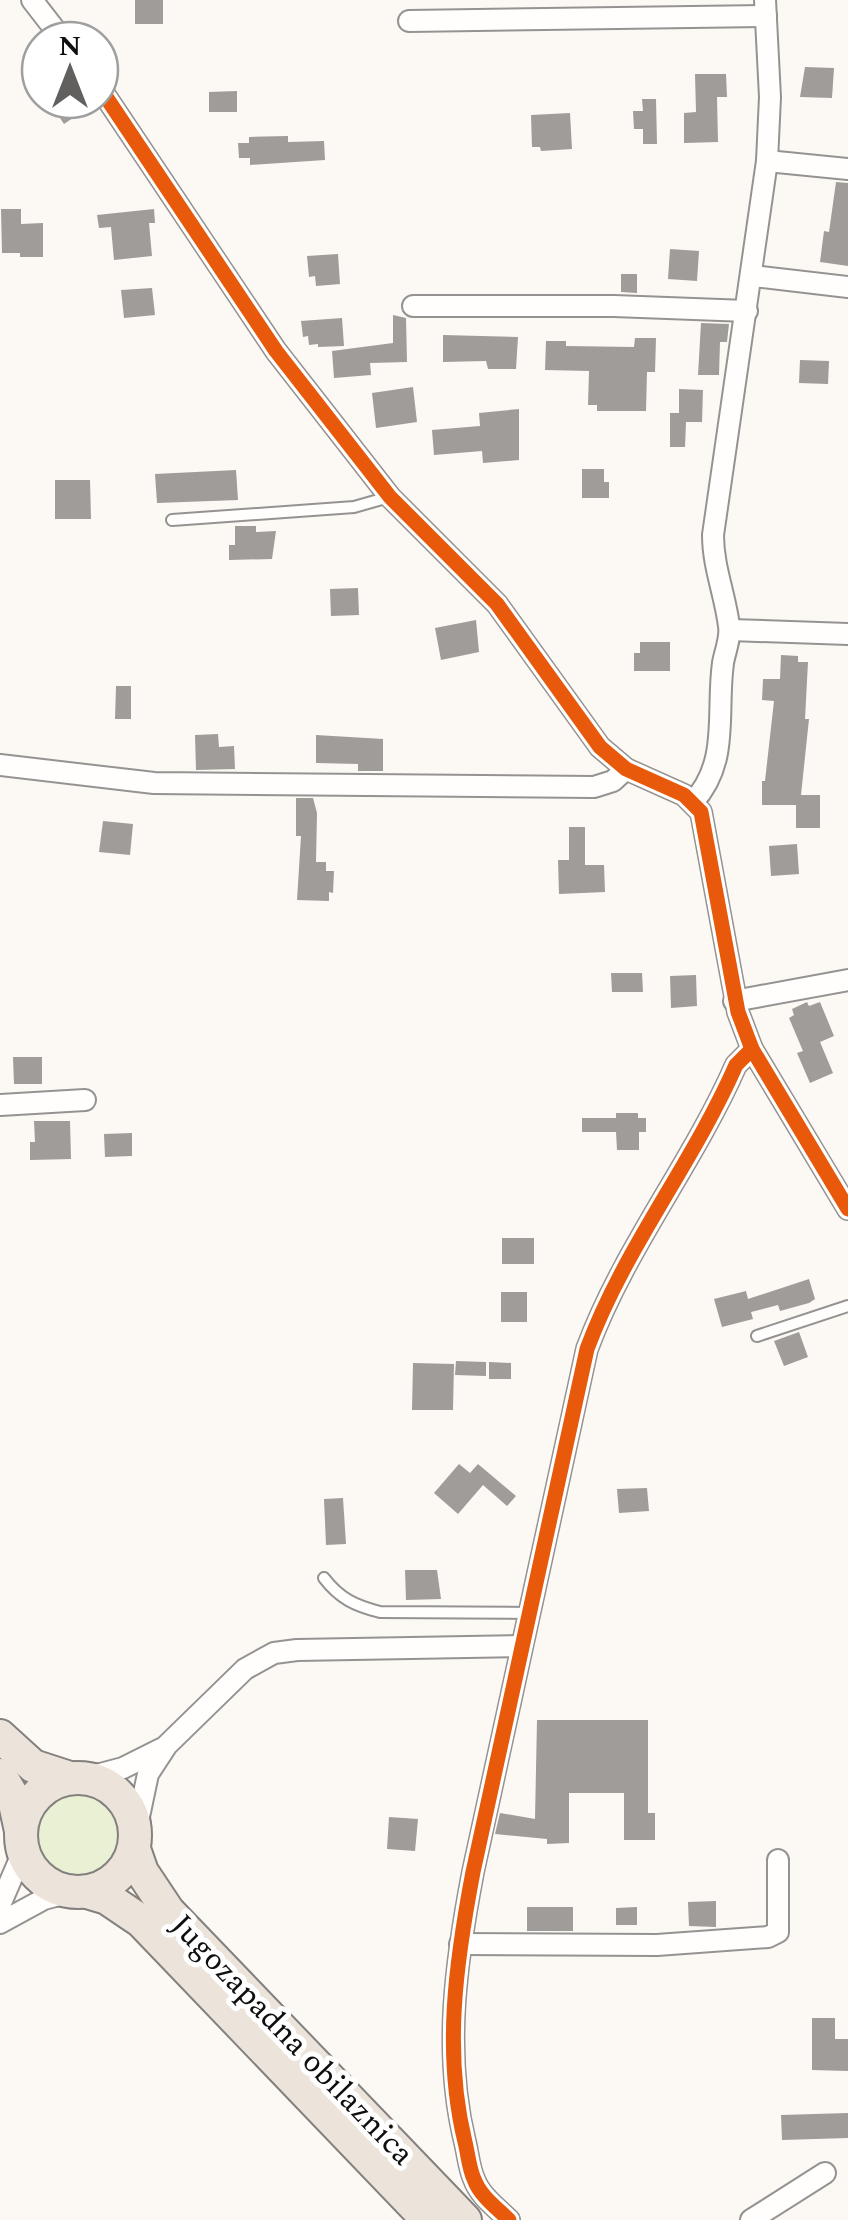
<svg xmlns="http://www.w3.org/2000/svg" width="848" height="2220" font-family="Spectral,serif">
<rect width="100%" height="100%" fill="#fcf8f4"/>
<circle fill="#eaf0d4" cx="78" cy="1836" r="40"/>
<g fill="#9f9c99">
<rect x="135" y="0" width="28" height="24"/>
<polygon points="805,67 834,68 832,98 800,97"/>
<polygon points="695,74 726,74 727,97 717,97 718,142 684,143 684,113 696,112"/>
<polygon points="237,91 237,112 209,112 209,92"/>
<polygon points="642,99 656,99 657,144 643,144 643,129 634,129 633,111 643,111"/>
<polygon points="48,100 80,100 86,109 64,124"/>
<polygon points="570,113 572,149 541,151 540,147 532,147 531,115"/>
<polygon points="288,136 288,142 324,141 325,160 250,165 250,158 239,158 238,143 249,143 249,137"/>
<polygon points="836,182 848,183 848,266 820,262 824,231 829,232"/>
<polygon points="1,209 21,209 21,224 43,223 43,257 20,257 20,253 2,253"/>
<polygon points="154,209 155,223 149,223 152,256 114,260 111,227 99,228 97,215"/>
<polygon points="670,249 699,251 697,281 668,279"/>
<polygon points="338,254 340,284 316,286 315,276 309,277 307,256"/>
<polygon points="621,274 637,274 637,293 621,292"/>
<polygon points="152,288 155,315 124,318 121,290"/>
<polygon points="393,315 406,318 407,362 370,363 371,375 334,378 332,351 393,343"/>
<polygon points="342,318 344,346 318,347 318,344 309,345 308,336 303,337 301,321"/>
<polygon points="701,323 729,324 727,342 720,342 719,375 698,375"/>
<polygon points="443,335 518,337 516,369 488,369 486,361 443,362"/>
<polygon points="635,338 656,338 655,372 647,372 646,411 597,411 597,405 588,405 589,371 545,370 546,341 566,341 566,346 634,347"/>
<polygon points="800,360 829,361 828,384 799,383"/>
<polygon points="413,387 417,422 376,428 372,393"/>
<polygon points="679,389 703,390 702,422 686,422 685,447 670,447 670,413 679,413"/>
<polygon points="519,409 519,460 483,463 482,451 434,455 432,430 480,426 479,413"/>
<polygon points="582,469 604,469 604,482 609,482 609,498 582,498"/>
<polygon points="236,470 238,500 157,503 155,474"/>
<polygon points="55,480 90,480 91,519 55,519"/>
<polygon points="235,526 256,526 256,532 276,531 272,559 229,560 229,545 235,545"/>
<polygon points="358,588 359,615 331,616 330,589"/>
<polygon points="476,620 479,652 441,660 435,628"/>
<polygon points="640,642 670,642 670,671 634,671 634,653 640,653"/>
<polygon points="781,655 798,656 798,662 808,662 805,719 809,719 801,795 820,795 820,828 796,828 796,805 762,805 762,781 765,781 774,701 762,700 763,679 780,679"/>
<polygon points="116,686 131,686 131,719 115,719"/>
<polygon points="218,734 219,747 234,746 235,769 196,770 195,735"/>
<polygon points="316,735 383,739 383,771 358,771 358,764 316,763"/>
<polygon points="296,798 313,798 317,813 316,862 326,862 326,871 334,871 333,893 329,892 329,901 297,900 301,836 296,836"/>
<polygon points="103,821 133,824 130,855 99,852"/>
<polygon points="569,827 585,827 585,865 604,865 605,892 559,894 558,860 569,860"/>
<polygon points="797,844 799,874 771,876 769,846"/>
<polygon points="611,973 642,973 643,992 612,992"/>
<polygon points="696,975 697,1006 671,1008 670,976"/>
<polygon points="807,1002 809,1006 820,1002 834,1036 820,1042 833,1073 810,1083 797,1053 803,1051 789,1018 794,1015 792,1009"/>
<polygon points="13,1057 42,1057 42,1084 14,1084"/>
<polygon points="616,1113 638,1113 638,1118 646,1118 646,1132 639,1132 639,1150 617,1150 616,1132 582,1132 582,1118 616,1118"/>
<polygon points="34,1121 70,1121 71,1159 30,1160 30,1142 35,1142"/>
<polygon points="132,1133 132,1156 105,1157 104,1134"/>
<rect x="502" y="1238" width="32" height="26"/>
<polygon points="809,1279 815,1299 809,1303 780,1311 778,1305 751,1312 753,1319 722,1327 714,1299 746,1291 748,1299"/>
<rect x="501" y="1292" width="26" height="30"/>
<polygon points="799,1332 808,1357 784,1366 774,1341"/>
<polygon points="456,1361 486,1362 486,1376 455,1375"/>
<polygon points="489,1362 511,1363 511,1379 489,1379"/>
<polygon points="413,1363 454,1364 453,1410 412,1410"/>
<polygon points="459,1464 470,1473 478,1464 516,1496 507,1506 483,1485 458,1514 434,1493"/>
<polygon points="647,1488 649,1511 619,1513 617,1489"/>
<polygon points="343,1498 346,1544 326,1545 324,1499"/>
<polygon points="405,1570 437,1570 441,1599 406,1600"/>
<polygon points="537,1720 648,1720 648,1813 655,1813 655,1840 624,1840 624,1793 569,1793 569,1843 547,1844 547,1839 495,1834 500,1813 535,1819"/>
<polygon points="389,1817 418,1819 415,1851 387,1849"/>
<polygon points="716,1901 716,1927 689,1926 688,1902"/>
<rect x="527" y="1907" width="46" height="24"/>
<polygon points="637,1907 637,1925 616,1925 616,1908"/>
<polygon points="812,2018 835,2018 835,2039 848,2039 848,2071 812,2070"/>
<polygon points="848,2113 848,2138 782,2140 781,2115"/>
</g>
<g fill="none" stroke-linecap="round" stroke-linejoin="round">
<defs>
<g id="lane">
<polyline points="172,520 354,507 389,497"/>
<polyline points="757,1336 848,1306"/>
<path d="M324,1578C340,1599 356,1606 380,1612L529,1613"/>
</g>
<g id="street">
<polyline points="32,0 63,40"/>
<polyline points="409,21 766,16"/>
<polyline points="100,88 276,351 390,497 497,604 600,747 626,769 684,795 701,812 738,1012 752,1049 848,1209"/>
<polyline points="767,161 848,169"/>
<polyline points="753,276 848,287"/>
<polyline points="413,306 614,306 747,311"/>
<polyline points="731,630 848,634"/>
<polyline points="0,765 154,783 594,787 613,781 626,769"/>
<path d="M693,802C730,762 716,713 723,663C725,651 731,638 729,626C725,594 713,567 713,535L767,161L770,97L765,0"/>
<polyline points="734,1001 848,980"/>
<polyline points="0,1105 85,1100"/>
<polyline points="85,1778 123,1768 161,1749"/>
<polyline points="136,1831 148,1774 167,1745 245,1669 274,1653 297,1650 521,1646"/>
<polyline points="0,1905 19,1861 21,1842"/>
<polyline points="0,1923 44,1899 71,1892"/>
<polyline points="460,1944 657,1945 768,1937 778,1932 778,1860"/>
<path d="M509,2220C497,2208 480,2196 474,2179C469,2168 468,2154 465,2142C443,2052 456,1961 473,1872L587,1349C624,1249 693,1163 736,1065L752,1049"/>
<polyline points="751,2220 825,2173"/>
</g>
<g id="primary">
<polyline points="0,1736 33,1766 70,1778"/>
<polyline points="0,1775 14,1799 21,1831"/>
<circle cx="78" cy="1835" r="57"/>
<polyline points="134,1849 142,1872 168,1911 465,2220"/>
<polyline points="87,1892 107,1898 141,1921 428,2220"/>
</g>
</defs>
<use href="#lane" stroke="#959392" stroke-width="14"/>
<use href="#street" stroke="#959392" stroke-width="24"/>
<use href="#primary" stroke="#82817f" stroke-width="36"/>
<use href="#lane" stroke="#fffefd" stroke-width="10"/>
<use href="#street" stroke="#fffefd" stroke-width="20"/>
<use href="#primary" stroke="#ece4da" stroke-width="32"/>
<defs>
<g id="cycleway">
<polyline points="100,88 276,351 390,497 497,604 600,747 626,769 684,795 701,812 738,1012 752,1049 848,1209"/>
<path d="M509,2220C497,2208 480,2196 474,2179C469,2168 468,2154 465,2142C443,2052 456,1961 473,1872L587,1349C624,1249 693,1163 736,1065L752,1049"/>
</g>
</defs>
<use href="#cycleway" stroke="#fff" stroke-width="21"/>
<use href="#cycleway" stroke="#e8590c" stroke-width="15"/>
</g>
<g text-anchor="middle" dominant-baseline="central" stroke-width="10" stroke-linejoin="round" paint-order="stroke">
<g font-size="32" fill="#0e0e0e" stroke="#fff">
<text transform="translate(292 2040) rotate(46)">Jugozapadna obilaznica</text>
</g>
</g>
<g transform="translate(70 70)"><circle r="48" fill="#ffffff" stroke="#9f9f9f" stroke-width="2.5"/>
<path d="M0-8L18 38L0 25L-18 38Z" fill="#61605e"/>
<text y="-15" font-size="28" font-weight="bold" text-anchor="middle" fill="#0e0e0e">N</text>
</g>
</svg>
